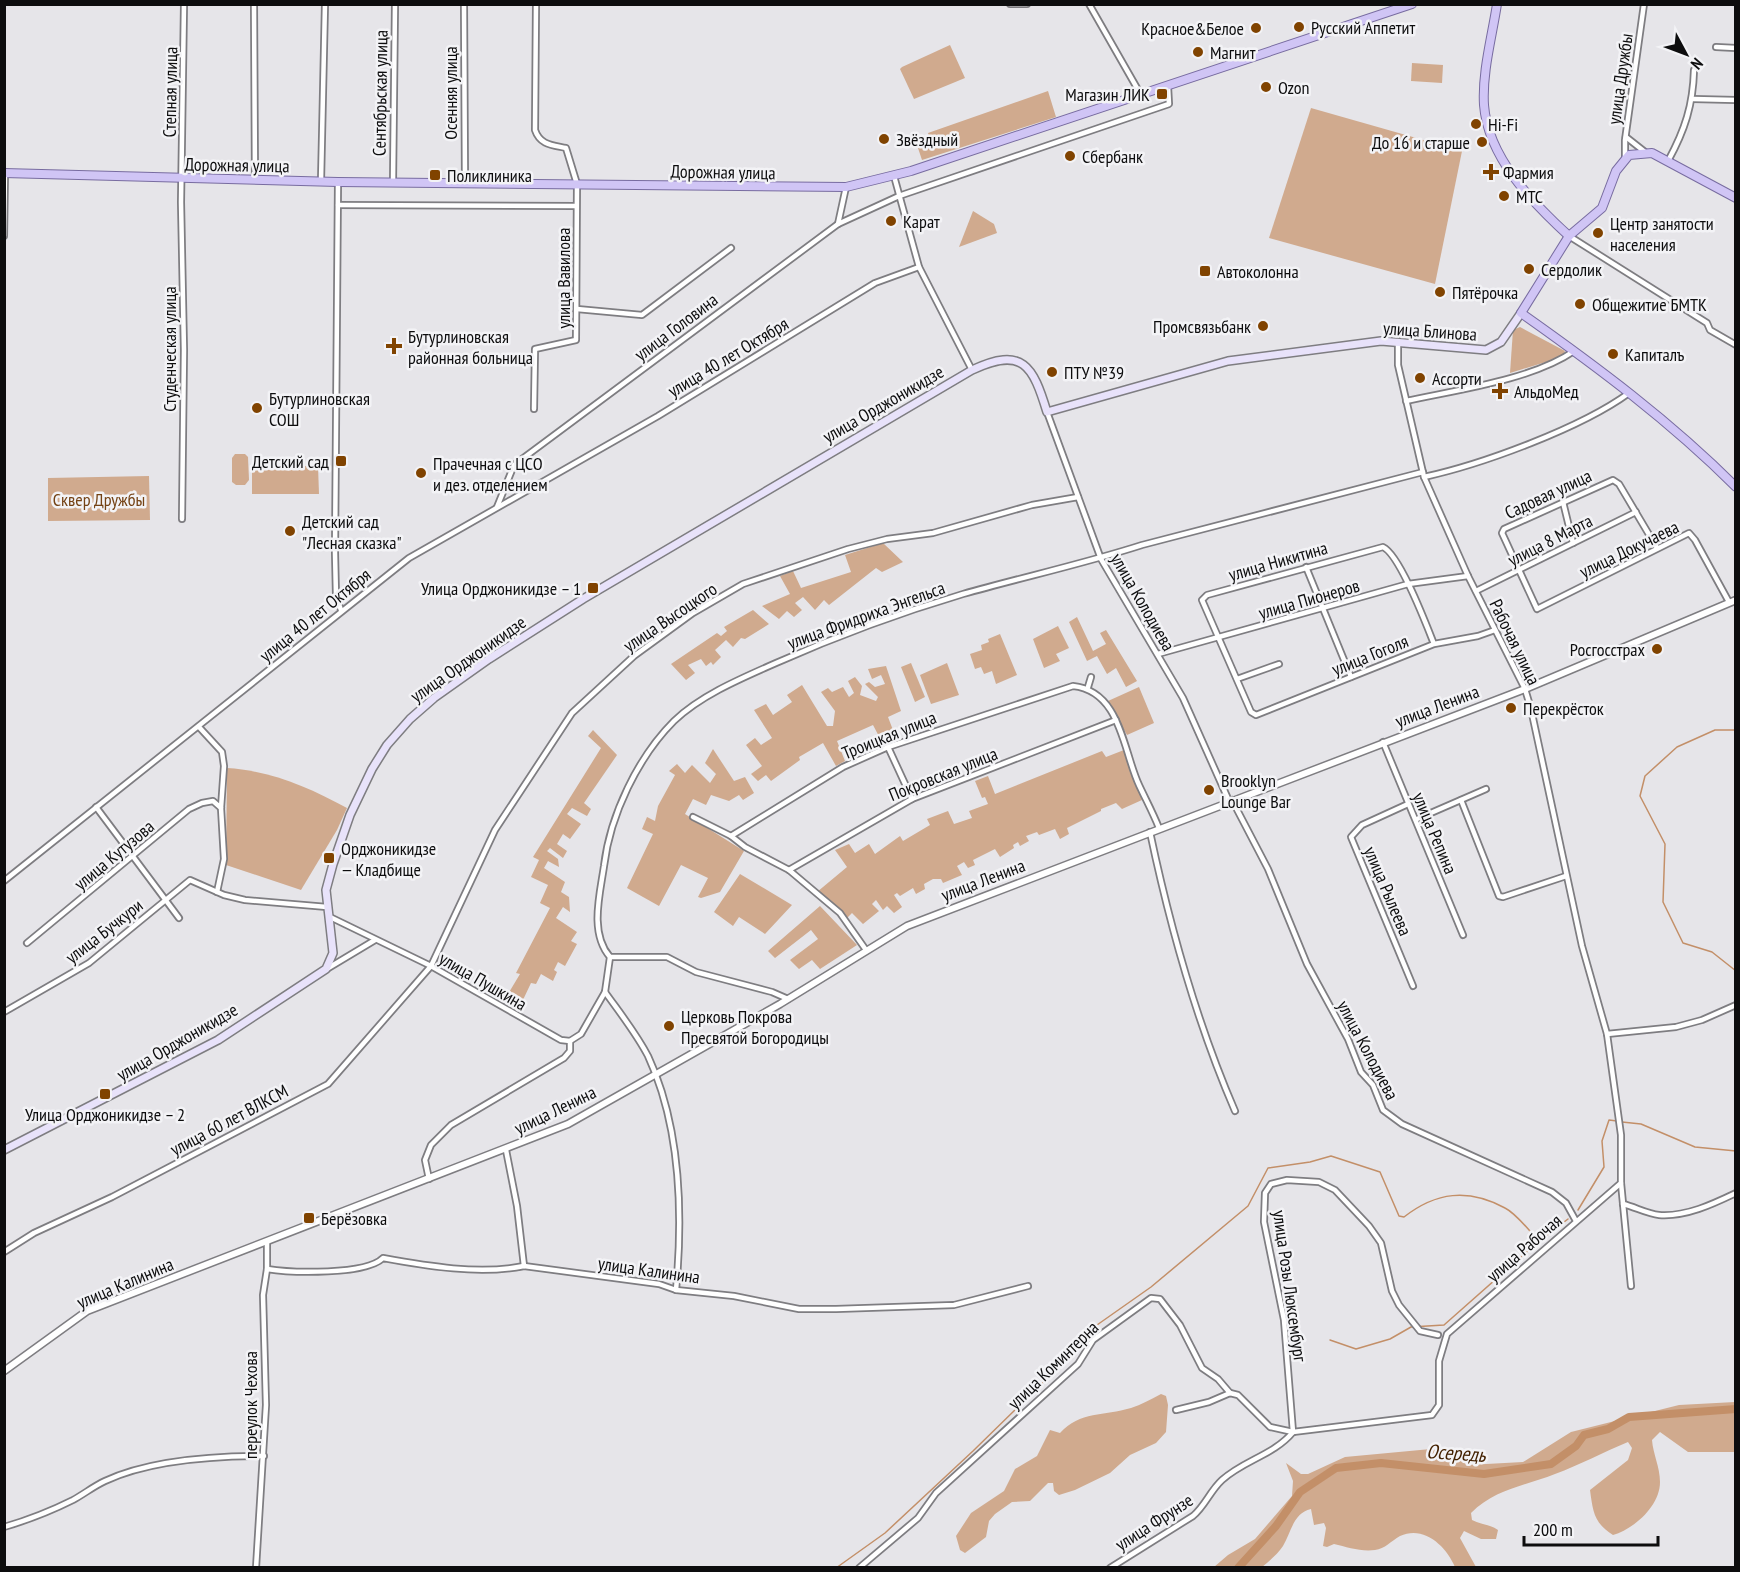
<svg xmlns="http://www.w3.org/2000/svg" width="1740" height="1572" font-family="'PT Sans Narrow',sans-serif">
<rect width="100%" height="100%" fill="#e6e5e9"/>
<g fill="#d0aa8e">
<polygon points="950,45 965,78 914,99 900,69 902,67"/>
<polygon points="1412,63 1443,65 1442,83 1411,81"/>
<polygon points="1048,91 1056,117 922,160 915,139 917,138 921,147 931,143 928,133"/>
<polygon points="1311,108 1462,151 1435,284 1269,238"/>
<polygon points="973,211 994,224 997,233 959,247"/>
<polygon points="1520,327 1565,351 1562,357 1510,373 1513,330"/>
<polygon points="235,454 245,454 248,457 249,480 245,485 236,485 232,482 232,458"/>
<polygon points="252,466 318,466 319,494 252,494"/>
<polygon points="149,476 150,520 48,521 48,478"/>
<polygon points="883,543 903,562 882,572 876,568 829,605 824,600 815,610 803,597 795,603 802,610 794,617 787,611 779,619 762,606 790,594 780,576 793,571 801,588 851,572 845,555"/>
<polygon points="753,610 769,624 745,639 741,638 733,647 726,640 715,650 721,657 713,665 711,662 706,666 701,659 688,665 695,673 686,680 671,664 717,633 721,636 727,631 724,627"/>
<polygon points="1077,617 1093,651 1106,644 1100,633 1106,630 1137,681 1126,687 1116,668 1107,674 1097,656 1087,661 1069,622"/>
<polygon points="1058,626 1069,648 1056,654 1060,661 1044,668 1033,639"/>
<polygon points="1000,634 1017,675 996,684 992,671 984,674 981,667 975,669 970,654 982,650 981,645 989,642 988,639"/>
<polygon points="911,663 925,697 915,702 901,667"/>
<polygon points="947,663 959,695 931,704 920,675"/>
<polygon points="886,666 901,711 888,717 896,738 883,744 873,725 837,741 845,761 836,766 823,743 799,757 800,760 771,781 766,775 758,781 751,774 762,766 746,745 755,738 761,745 772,738 754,710 766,704 773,715 792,702 787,695 802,685 827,726 833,726 835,711 821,692 828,688 832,692 843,687 849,697 854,693 848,681 855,677 862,686 860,695 876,701 878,697 865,684 869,682 875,687 885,684 881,675 872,679 868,669"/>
<polygon points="1139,687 1154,723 1127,735 1108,701"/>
<polygon points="593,730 617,755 584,803 591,809 587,816 572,808 567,814 581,824 570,839 563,834 557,844 567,851 563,858 550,848 547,851 558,859 559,867 548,861 544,868 565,882 561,892 569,897 570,912 563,907 556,918 577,932 571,941 577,944 565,966 558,962 554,970 557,972 553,981 541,974 536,984 531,983 522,1002 508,994 520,974 516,973 550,908 540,903 548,885 531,877 539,860 533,857 601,748 588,736"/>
<polygon points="713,749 734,781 745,777 754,793 743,800 739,795 729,801 711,795 706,805 693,799 685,814 744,851 720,892 701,898 698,897 708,878 681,865 659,906 627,888 653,834 642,829 647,817 655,821 658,806 675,775 669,771 677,764 685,773 692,765 710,783 716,774 705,763"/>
<polygon points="1124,750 1142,800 1122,809 1116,803 1101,809 1101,811 1067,828 1069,834 1060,839 1055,829 1039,835 1037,832 1026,836 1029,841 1020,846 1018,842 1013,845 1014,848 1000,857 995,849 973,860 975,865 968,868 964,862 957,866 962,875 943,883 941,879 933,879 924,884 925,889 916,894 913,888 900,896 897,893 894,895 902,907 894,913 887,906 883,910 876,900 872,904 879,911 863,924 852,913 843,922 817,892 847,867 835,850 849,844 855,853 869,844 875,854 900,836 903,841 930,825 927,819 948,811 954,824 972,818 969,811 988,804 985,797 982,798 975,781 988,776 995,794 1102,751 1106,757"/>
<path d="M227,768C272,771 308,787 347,808L337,830L301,890L226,865Z"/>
<polygon points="740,874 792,905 765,934 739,917 733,926 714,912"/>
<polygon points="820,906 857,945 820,969 812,960 799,969 790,960 818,939 811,930 775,958 768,951"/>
<path d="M1161,1394L1166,1396L1168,1405L1166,1432L1156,1443L1130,1455L1110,1473L1075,1490L1059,1495L1054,1491L1053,1483H1048L1030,1501L1012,1502L995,1514L989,1521L986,1537L965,1553L960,1550L956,1536L971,1513L1004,1491L1015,1469L1037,1456L1050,1430L1060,1433C1080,1411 1104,1416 1131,1408C1141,1405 1151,1399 1161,1394Z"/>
<path d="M1735,1402V1452H1688L1660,1432L1652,1440C1653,1454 1660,1467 1660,1482C1660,1506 1634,1529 1613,1535C1594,1523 1593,1512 1590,1490L1628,1460L1632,1448L1628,1442C1603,1452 1580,1465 1555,1474C1525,1486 1495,1489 1471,1513L1472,1520C1481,1525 1490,1524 1498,1530L1496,1539H1481L1464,1531L1460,1538L1476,1567H1455C1446,1546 1424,1525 1400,1536C1391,1541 1385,1549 1375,1550C1361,1552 1347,1547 1334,1544L1327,1547L1323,1546L1326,1528L1324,1523L1314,1525L1311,1509C1293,1513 1291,1533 1283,1546C1277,1555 1269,1561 1262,1567H1214L1228,1555L1255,1539L1292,1496L1293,1481L1286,1463L1301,1474H1308L1345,1457L1431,1449L1447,1452L1468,1465L1523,1462L1571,1432L1679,1405Z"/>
</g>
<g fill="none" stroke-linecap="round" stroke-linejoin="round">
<g stroke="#c38f68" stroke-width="1.5">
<polyline points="1736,730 1715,730 1677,747 1645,776 1640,796 1665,844 1663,902 1683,943 1712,952 1736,971"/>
<polyline points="1622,1122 1641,1124 1695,1147 1736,1151"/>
<polyline points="1578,1210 1604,1167 1602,1141 1609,1120 1617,1121"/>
<polyline points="1330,1340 1356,1349 1390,1339 1411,1327 1444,1325 1539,1241 1568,1219"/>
<path d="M836,1568L885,1533L973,1451L1066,1360L1087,1332L1151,1287L1248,1206L1268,1168L1310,1162L1331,1156L1380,1172L1399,1216L1404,1217C1436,1192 1468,1188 1505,1208C1517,1214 1529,1231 1539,1241"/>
</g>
<polyline stroke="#c38f68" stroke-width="8" points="1238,1568 1276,1526 1300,1492 1336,1468 1381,1463 1484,1474 1551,1464 1576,1446 1584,1435 1608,1429 1629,1417 1736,1409"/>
<defs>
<g id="minor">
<polyline points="254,4 255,180"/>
<polyline points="464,4 465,182"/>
<polyline points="1010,4 1027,4"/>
<polyline points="1089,4 1141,95"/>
<polyline points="1716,47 1736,48"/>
<polyline points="1693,99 1736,100"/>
<polyline points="1626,137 1645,152"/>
<polyline points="1625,158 1625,140 1644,4"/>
<path d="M1668,161C1685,130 1693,105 1694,70"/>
<polyline points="894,176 919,267 972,370"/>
<polyline points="321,181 325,4"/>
<polyline points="338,182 335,553 336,596 341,610"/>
<polyline points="393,182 395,4"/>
<polyline points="338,205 576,206"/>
<polyline points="838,224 846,187"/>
<polyline points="4,236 5,173"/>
<polyline points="1569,236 1707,323 1710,330 1736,345"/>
<polyline points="577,309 642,315 731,248"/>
<path d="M1406,401C1456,390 1532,380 1574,351"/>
<path d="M534,409L535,349L576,340L577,184L566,148C552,145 540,145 535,130L536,4"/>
<polyline points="1047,412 1101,559 1183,698 1229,801"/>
<path d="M1424,477C1483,464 1581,428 1629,393"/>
<polyline points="1563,502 1573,543"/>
<polyline points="497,507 514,465 838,224 899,196 1169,104 1168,86"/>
<polyline points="182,519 184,350 181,202 184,4"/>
<polyline points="1657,548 1619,484 1613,480 1504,529 1502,533 1537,609 1689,533 1695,540 1729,602"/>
<polyline points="1306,567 1351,677"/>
<polyline points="1476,591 1636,512"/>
<path d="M1434,644C1426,624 1400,555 1383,547L1207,595L1202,600L1251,712L1256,715L1434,644L1478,636L1495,630"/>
<polyline points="1158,654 1408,584 1468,576"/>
<polyline points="1237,679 1279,664"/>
<polyline points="1088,687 1091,677"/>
<polyline points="199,727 222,752 224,766 221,808 224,859 217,892"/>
<polyline points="1383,742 1463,935"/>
<polyline points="888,747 912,799"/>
<polyline points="1232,800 1268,869 1307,964 1348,1039 1361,1072 1373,1085 1383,1110 1402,1124 1552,1192 1566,1203 1576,1221"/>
<polyline points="1461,800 1499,896 1503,897 1566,876"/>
<polyline points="1408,804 1362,825 1351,837 1413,986"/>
<polyline points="96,807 179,918"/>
<polyline points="693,817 731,836"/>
<polyline points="1417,819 1486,789"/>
<path d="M1150,832C1170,927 1196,1021 1235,1111"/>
<polyline points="789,870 912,799 1116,720"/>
<polyline points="4,881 409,558 658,416 875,283 919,267"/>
<polyline points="330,917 431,966 561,1040 570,1041 581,1034 605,992"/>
<polyline points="27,943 189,809 202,803 213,801 221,808"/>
<path d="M866,950L840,913L789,870L745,847L731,836L843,767L888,747L1073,686C1121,691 1123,751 1139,785C1146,800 1153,813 1159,828"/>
<polyline points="610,957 667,957 696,972 772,992 788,999"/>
<polyline points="325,970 375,940"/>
<polyline points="4,1012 89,963 190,880 224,895 245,900 327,907"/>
<polyline points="1607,1034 1676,1027 1702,1020 1736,1005"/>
<polyline points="506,1150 517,1206 524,1266"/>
<polyline points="429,1179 425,1160 431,1145 451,1125 564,1058 570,1051 570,1041"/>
<polyline points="1621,1183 1631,1286"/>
<path d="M1623,1204C1635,1207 1648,1214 1659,1215C1686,1217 1713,1204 1736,1193"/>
<polyline points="4,1252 34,1233 112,1197 328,1084 431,966 495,830 572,713 634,656 693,613 743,584 848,549 887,539 933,533 1032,505 1078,497"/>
<path d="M267,1269C292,1273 366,1275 383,1258C427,1266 479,1275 524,1266L659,1284L676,1290L734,1296L799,1309H836L954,1305L1028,1286"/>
<path d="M676,1290C683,1214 681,1127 648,1056C636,1033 620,1013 605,992L610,957C589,933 600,894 604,866C610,815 638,757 674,721C701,695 742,678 776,663C837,636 899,613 963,594C1023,577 1083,564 1142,545L1423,472"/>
<polyline points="1176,1410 1209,1402 1230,1393 1238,1395 1270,1427 1293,1432 1432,1415 1439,1405 1439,1361 1447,1334 1621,1183 1621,1135 1607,1034 1582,946 1531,709 1525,689 1468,576 1424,477 1398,365 1398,341"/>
<polyline points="1293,1432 1284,1320 1264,1222 1265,1193 1271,1184 1287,1180 1319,1182 1335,1190 1369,1226 1381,1243 1392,1291 1399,1305 1420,1331 1438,1335"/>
<path d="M4,1527C28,1520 51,1511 73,1500C84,1494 94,1486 105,1481C150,1460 215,1456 264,1456"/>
<polyline points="256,1568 266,1405 263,1295 267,1269 267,1242"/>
<polyline points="859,1568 918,1518 936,1493 1078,1364 1093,1340 1151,1298 1160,1299 1180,1325 1202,1368 1218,1379 1230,1393"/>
<path d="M1110,1568L1193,1516C1205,1506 1210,1491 1222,1480C1244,1460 1274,1455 1293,1432"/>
</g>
<polyline id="tertiary" points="4,1371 87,1311 568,1124 780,1004 907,926 1525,689 1736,600"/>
<path id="secondary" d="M4,1150L218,1040L326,969L333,953L326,890L333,864L350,815L372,769L387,745L410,719L434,698L489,659L583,599L972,370C1023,346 1033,366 1047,412L1228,361L1381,341L1486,350L1501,342L1521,313"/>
<g id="primary">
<path d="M1497,4C1492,37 1482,72 1484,105C1488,158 1533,203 1569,236"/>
<polyline points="4,173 338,182 846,187 911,171 1412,4"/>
<path d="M1736,198L1652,153L1629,155L1616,171L1602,208L1569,236L1521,313C1596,366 1670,421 1736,487"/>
</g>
</defs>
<use href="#minor" stroke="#7e7d81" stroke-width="8"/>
<use href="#tertiary" stroke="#7e7d81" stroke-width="9"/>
<use href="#secondary" stroke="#7e7d81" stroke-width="10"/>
<use href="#primary" stroke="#786ca0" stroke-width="10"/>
<use href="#minor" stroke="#fff" stroke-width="4.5"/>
<use href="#tertiary" stroke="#fff" stroke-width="6"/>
<use href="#secondary" stroke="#e8e2fa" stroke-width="7"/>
<use href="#primary" stroke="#d0c5f5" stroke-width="8"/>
</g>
<g fill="#804300" stroke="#f3f3f6" stroke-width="2">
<circle cx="1299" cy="27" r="6"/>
<circle cx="1256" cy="28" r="6"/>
<circle cx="1198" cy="52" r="6"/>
<circle cx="1266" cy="87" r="6"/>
<rect x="1156" y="88" width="12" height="12" rx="3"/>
<circle cx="1476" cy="124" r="6"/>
<circle cx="884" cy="139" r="6"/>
<circle cx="1482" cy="142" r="6"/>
<circle cx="1070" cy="156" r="6"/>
<path d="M1488 163h6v6h6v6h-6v6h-6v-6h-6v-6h6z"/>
<rect x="429" y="169" width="12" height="12" rx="3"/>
<circle cx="1504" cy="196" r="6"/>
<circle cx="891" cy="221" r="6"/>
<circle cx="1598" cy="233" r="6"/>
<circle cx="1529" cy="269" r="6"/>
<rect x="1199" y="265" width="12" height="12" rx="3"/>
<circle cx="1440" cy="292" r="6"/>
<circle cx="1580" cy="304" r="6"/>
<circle cx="1263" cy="326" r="6"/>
<path d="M391 337h6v6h6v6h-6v6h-6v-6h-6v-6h6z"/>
<circle cx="1613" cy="354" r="6"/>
<circle cx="1052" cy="372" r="6"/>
<circle cx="1420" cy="378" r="6"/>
<path d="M1497 382h6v6h6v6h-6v6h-6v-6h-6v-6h6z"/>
<circle cx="257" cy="408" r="6"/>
<rect x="335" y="455" width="12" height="12" rx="3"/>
<circle cx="421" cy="473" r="6"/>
<circle cx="290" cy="531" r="6"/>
<rect x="587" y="582" width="12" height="12" rx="3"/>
<circle cx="1657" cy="649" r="6"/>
<circle cx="1511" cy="708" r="6"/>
<circle cx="1209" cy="790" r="6"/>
<rect x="323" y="852" width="12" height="12" rx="3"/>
<circle cx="669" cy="1026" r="6"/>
<rect x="99" y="1088" width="12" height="12" rx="3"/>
<rect x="303" y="1212" width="12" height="12" rx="3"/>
</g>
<g text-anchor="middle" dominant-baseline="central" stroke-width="5" stroke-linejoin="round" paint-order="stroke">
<g font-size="18" fill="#0d0d0e" stroke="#f3f3f6" text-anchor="start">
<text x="1311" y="27">Русский Аппетит</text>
<text x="1244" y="28" text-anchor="end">Красное&amp;Белое</text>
<text x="1210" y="52">Магнит</text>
<text x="1278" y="87">Ozon</text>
<text x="1150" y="94" text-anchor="end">Магазин ЛИК</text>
<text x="1488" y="124">Hi-Fi</text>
<text x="896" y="139">Звёздный</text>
<text x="1470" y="142" text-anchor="end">До 16 и старше</text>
<text x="1082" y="156">Сбербанк</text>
<text x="1503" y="172">Фармия</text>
<text x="447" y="175">Поликлиника</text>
<text x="1516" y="196">МТС</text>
<text x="903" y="221">Карат</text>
<text x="1610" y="223">Центр занятости<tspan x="1610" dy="21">населения</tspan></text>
<text x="1541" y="269">Сердолик</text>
<text x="1217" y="271">Автоколонна</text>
<text x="1452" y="292">Пятёрочка</text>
<text x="1592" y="304">Общежитие БМТК</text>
<text x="1251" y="326" text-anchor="end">Промсвязьбанк</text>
<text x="408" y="336">Бутурлиновская<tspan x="408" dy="21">районная больница</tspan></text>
<text x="1625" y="354">Капиталъ</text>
<text x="1064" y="372">ПТУ №39</text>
<text x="1432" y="378">Ассорти</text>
<text x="1514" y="391">АльдоМед</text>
<text x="269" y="398">Бутурлиновская<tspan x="269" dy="21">СОШ</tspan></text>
<text x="329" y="461" text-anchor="end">Детский сад</text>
<text x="433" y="463">Прачечная с ЦСО<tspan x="433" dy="21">и дез. отделением</tspan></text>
<text x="302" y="521">Детский сад<tspan x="302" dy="21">"Лесная сказка"</tspan></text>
<text x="581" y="588" text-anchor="end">Улица Орджоникидзе – 1</text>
<text x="1645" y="649" text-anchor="end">Росгосстрах</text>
<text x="1523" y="708">Перекрёсток</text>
<text x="1221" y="780">Brooklyn<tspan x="1221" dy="21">Lounge Bar</tspan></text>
<text x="341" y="848">Орджоникидзе<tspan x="341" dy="21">— Кладбище</tspan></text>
<text x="681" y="1016">Церковь Покрова<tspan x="681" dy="21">Пресвятой Богородицы</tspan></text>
<text x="105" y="1114" text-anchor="middle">Улица Орджоникидзе – 2</text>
<text x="321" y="1218">Берёзовка</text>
</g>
<g font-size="18" fill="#0d0d0e" stroke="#f3f3f6">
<text transform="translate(1620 79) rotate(-82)">улица Дружбы</text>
<text transform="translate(170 92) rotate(-89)">Степная улица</text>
<text transform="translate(380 93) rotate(-89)">Сентябрьская улица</text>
<text transform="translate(450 93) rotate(-90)">Осенняя улица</text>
<text transform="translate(237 165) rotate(1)">Дорожная улица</text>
<text transform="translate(723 172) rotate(1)">Дорожная улица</text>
<text transform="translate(563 278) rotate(-90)">улица Вавилова</text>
<text transform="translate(676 327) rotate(-37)">улица Головина</text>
<text transform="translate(1430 331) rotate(4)">улица Блинова</text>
<text transform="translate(169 349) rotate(-90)">Студенческая улица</text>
<text transform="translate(728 357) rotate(-31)">улица 40 лет Октября</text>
<text transform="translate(883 404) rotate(-30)">улица Орджоникидзе</text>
<text transform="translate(1548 494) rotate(-25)">Садовая улица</text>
<text transform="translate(1550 540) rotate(-27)">улица 8 Марта</text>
<text transform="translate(1629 549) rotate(-26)">улица Докучаева</text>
<text transform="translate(1278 561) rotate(-16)">улица Никитина</text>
<text transform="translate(1309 599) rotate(-16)">улица Пионеров</text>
<text transform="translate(1143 602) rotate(60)">улица Колодиева</text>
<text transform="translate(315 615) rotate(-39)">улица 40 лет Октября</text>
<text transform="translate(866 615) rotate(-20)">улица Фридриха Энгельса</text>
<text transform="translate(670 617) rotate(-34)">улица Высоцкого</text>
<text transform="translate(1515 642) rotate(64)">Рабочая улица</text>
<text transform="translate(1370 655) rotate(-22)">улица Гоголя</text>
<text transform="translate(468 659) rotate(-35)">улица Орджоникидзе</text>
<text transform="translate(1437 706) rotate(-21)">улица Ленина</text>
<text transform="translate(889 735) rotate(-22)">Троицкая улица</text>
<text transform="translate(943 774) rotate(-22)">Покровская улица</text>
<text transform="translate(1435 833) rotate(67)">улица Репина</text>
<text transform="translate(114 855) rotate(-40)">улица Кутузова</text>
<text transform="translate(983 880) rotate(-21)">улица Ленина</text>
<text transform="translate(1388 891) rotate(67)">улица Рылеева</text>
<text transform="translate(104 931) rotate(-38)">улица Бучкури</text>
<text transform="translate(483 981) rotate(30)">улица Пушкина</text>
<text transform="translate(177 1042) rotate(-30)">улица Орджоникидзе</text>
<text transform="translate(1368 1050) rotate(62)">улица Колодиева</text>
<text transform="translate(555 1110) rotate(-26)">улица Ленина</text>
<text transform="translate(229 1120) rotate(-28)">улица 60 лет ВЛКСМ</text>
<text transform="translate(1524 1248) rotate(-41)">улица Рабочая</text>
<text transform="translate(649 1270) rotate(8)">улица Калинина</text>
<text transform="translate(125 1283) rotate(-23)">улица Калинина</text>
<text transform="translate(1290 1286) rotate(82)">улица Розы Люксембург</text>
<text transform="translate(1053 1365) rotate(-44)">улица Коминтерна</text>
<text transform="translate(250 1405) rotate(-90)">переулок Чехова</text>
<text transform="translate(1154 1522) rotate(-33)">улица Фрунзе</text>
</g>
<g font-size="18" fill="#744214" stroke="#f3f3f6">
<text x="99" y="499">Сквер Дружбы</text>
</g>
<g font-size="20" font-style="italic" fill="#442202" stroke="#f3f3f6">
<text transform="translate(1456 1453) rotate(4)">Осередь</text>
</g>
</g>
<rect width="1740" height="1572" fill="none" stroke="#0d0d0e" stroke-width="12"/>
<g transform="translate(1686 54) rotate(131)" stroke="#f3f3f6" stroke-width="4.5" paint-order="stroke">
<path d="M0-4.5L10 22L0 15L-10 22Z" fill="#0d0d0e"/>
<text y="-9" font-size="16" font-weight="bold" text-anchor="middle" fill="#0d0d0e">N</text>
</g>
<path d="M1524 1536v9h134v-9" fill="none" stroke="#0d0d0e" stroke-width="3"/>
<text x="1533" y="1536" font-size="18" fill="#0d0d0e" stroke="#f3f3f6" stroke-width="4.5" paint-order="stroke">200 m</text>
</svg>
